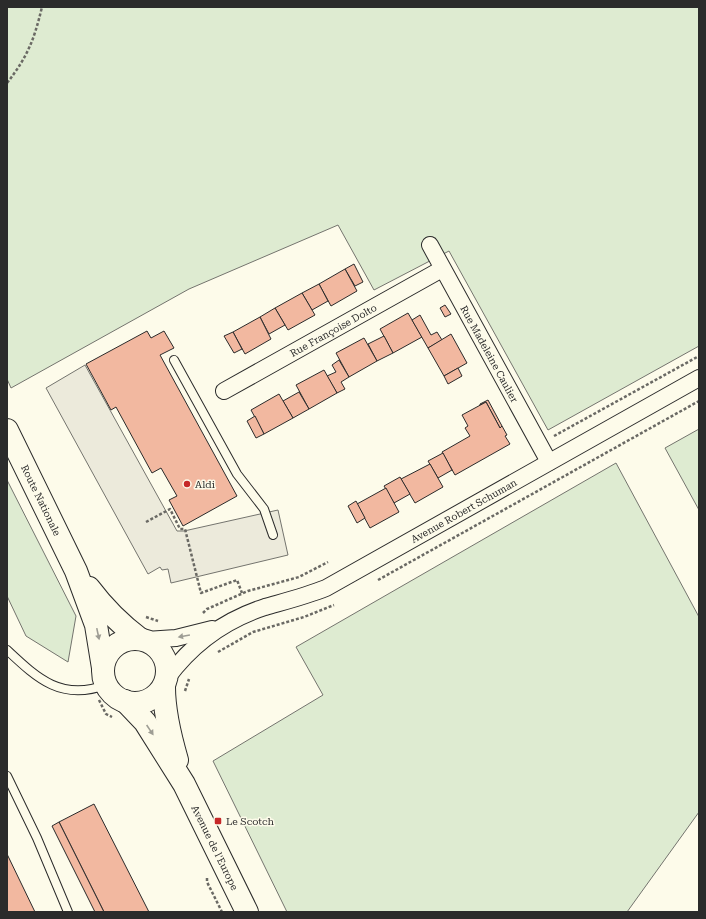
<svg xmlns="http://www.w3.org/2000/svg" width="706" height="919" font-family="'Roboto Serif',serif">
<rect width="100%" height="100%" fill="#fdfbea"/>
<g fill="#deebd1" stroke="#74746e">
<polygon points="7,7 699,7 699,346 548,430 449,251 374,290 338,225 189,289 11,388 7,379"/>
<polygon points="699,429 699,510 665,448"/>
<polygon points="616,463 699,617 699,812 627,912 287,912 213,761 323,695 296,647"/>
<polygon points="7,480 76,616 68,662 26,636 7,596"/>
</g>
<polygon fill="#eceadb" stroke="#74746e" points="85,365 177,531 184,531 278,510 288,555 171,583 168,569 162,570 160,567 148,574 46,388"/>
<g fill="#f2b8a0" stroke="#2b2b2b">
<polygon points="354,264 363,282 355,286 345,269"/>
<polygon points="345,269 357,291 331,306 319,284"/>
<polygon points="319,284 328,301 312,310 302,293"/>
<polygon points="302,293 315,315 288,330 275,308"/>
<polygon points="445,305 451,314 445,317 440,308"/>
<polygon points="275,308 285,325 269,334 260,317"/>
<polygon points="408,313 422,337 393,353 380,329"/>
<polygon points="420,315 431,335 437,332 442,340 428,348 412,320"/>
<polygon points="260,317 271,339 245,354 233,332"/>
<polygon points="147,331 151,338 164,331 174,348 160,355 237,496 183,526 169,500 177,496 161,468 152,473 116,407 111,410 86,364"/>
<polygon points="233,332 242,349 234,353 224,336"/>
<polygon points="451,334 467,363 444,376 428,348"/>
<polygon points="384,336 393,353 377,361 368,344"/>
<polygon points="364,338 377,361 349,377 336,353"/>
<polygon points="339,360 349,377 341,382 345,389 337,393 327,376 336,372 332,365"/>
<polygon points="458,368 462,376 448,384 444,376"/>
<polygon points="324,370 337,393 309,409 296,385"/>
<polygon points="299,392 309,409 293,418 283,401"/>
<polygon points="279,394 293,418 264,434 251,410"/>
<polygon points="488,400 502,426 500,428 486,402 480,405 480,404"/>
<polygon points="486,402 500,428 502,426 507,435 505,436 510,444 455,475 442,452 470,436 465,428 468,426 462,415"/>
<polygon points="255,416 264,434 256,438 247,421"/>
<polygon points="443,453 452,470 438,478 428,461"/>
<polygon points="430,464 443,487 415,503 401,479"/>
<polygon points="400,477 410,494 394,503 384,486"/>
<polygon points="386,488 399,512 370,528 357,504"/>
<polygon points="356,501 365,518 357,523 348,506"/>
<polygon points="94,804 149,912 104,912 59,822"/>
<polygon points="59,822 104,912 95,912 52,826"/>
<polygon points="7,854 35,912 7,912"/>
</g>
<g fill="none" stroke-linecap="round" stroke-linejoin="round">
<defs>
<g id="service">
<polyline points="174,360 237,474 264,509 273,535"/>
<path d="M7,650C38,679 61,701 106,685"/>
<polyline points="7,776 37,838 68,912"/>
</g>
<g id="minor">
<path id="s1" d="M430,245L549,462"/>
<path id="s2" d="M224,391L442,269"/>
<polyline points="146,640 176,638 212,629"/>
<path id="s3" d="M167,678C192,644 225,620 265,607C286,601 306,596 326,588L699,378"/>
</g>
<g id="secondary">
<path id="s4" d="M7,430L76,571L96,625L103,668"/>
<path d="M89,588C104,608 120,624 140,639"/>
<circle cx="135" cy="671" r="32"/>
<path d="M164,687C164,712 170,736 177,760"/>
<path id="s5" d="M125,701L145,722L184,784L247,912"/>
</g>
</defs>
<use href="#service" stroke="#2b2b2b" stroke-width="10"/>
<use href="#minor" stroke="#2b2b2b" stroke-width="18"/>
<use href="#secondary" stroke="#2b2b2b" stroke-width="24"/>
<g stroke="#6a6964" stroke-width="2.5" stroke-dasharray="3 2" stroke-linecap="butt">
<path d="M7,83C28,56 34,40 42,7"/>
<polyline points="554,436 699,356"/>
<polyline points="146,522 170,509 180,529 185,529 201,593 237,580 242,593"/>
<polyline points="378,580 699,401"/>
<polyline points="203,613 207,609 248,591 299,577 328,562"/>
<polyline points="146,617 158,621"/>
<polyline points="218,652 253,632 304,617 334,605"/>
<polyline points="185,691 189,679"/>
<polyline points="99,700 106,714 112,717"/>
<polyline points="207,878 207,882 222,912"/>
</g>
<use href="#service" stroke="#fdfbea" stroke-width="8"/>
<use href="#minor" stroke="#fdfbea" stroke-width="16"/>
<use href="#secondary" stroke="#fdfbea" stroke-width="22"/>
</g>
<defs><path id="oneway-solid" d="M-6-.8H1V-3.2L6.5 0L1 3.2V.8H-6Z"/></defs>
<g fill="#9e9d94">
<use href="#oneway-solid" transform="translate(98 634) rotate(78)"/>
<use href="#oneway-solid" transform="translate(184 636) rotate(170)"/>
<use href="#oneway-solid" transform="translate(150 730) rotate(56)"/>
</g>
<g fill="#c62828" stroke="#fdfbea" stroke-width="1.5">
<circle cx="187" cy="484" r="4"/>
<rect x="214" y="817" width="8" height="8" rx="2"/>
</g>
<g text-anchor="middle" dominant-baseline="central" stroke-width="3" stroke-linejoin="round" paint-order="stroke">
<g font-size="10" fill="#2b2b2b" stroke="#fdfbea">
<text stroke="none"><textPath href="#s2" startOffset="125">Rue Françoise Dolto</textPath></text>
<text stroke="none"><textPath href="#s1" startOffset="124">Rue Madeleine Caulier</textPath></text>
<text stroke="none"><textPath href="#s4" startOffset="78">Route Nationale</textPath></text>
<text stroke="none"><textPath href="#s3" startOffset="345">Avenue Robert Schuman</textPath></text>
<text stroke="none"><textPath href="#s5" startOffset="173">Avenue de l'Europe</textPath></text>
</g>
<g font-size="10" fill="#2b2b2b" stroke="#fdfbea" text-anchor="start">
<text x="195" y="484">Aldi</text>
<text x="226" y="821">Le Scotch</text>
</g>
</g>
<rect width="706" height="919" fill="none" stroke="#2b2b2b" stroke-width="16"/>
</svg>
